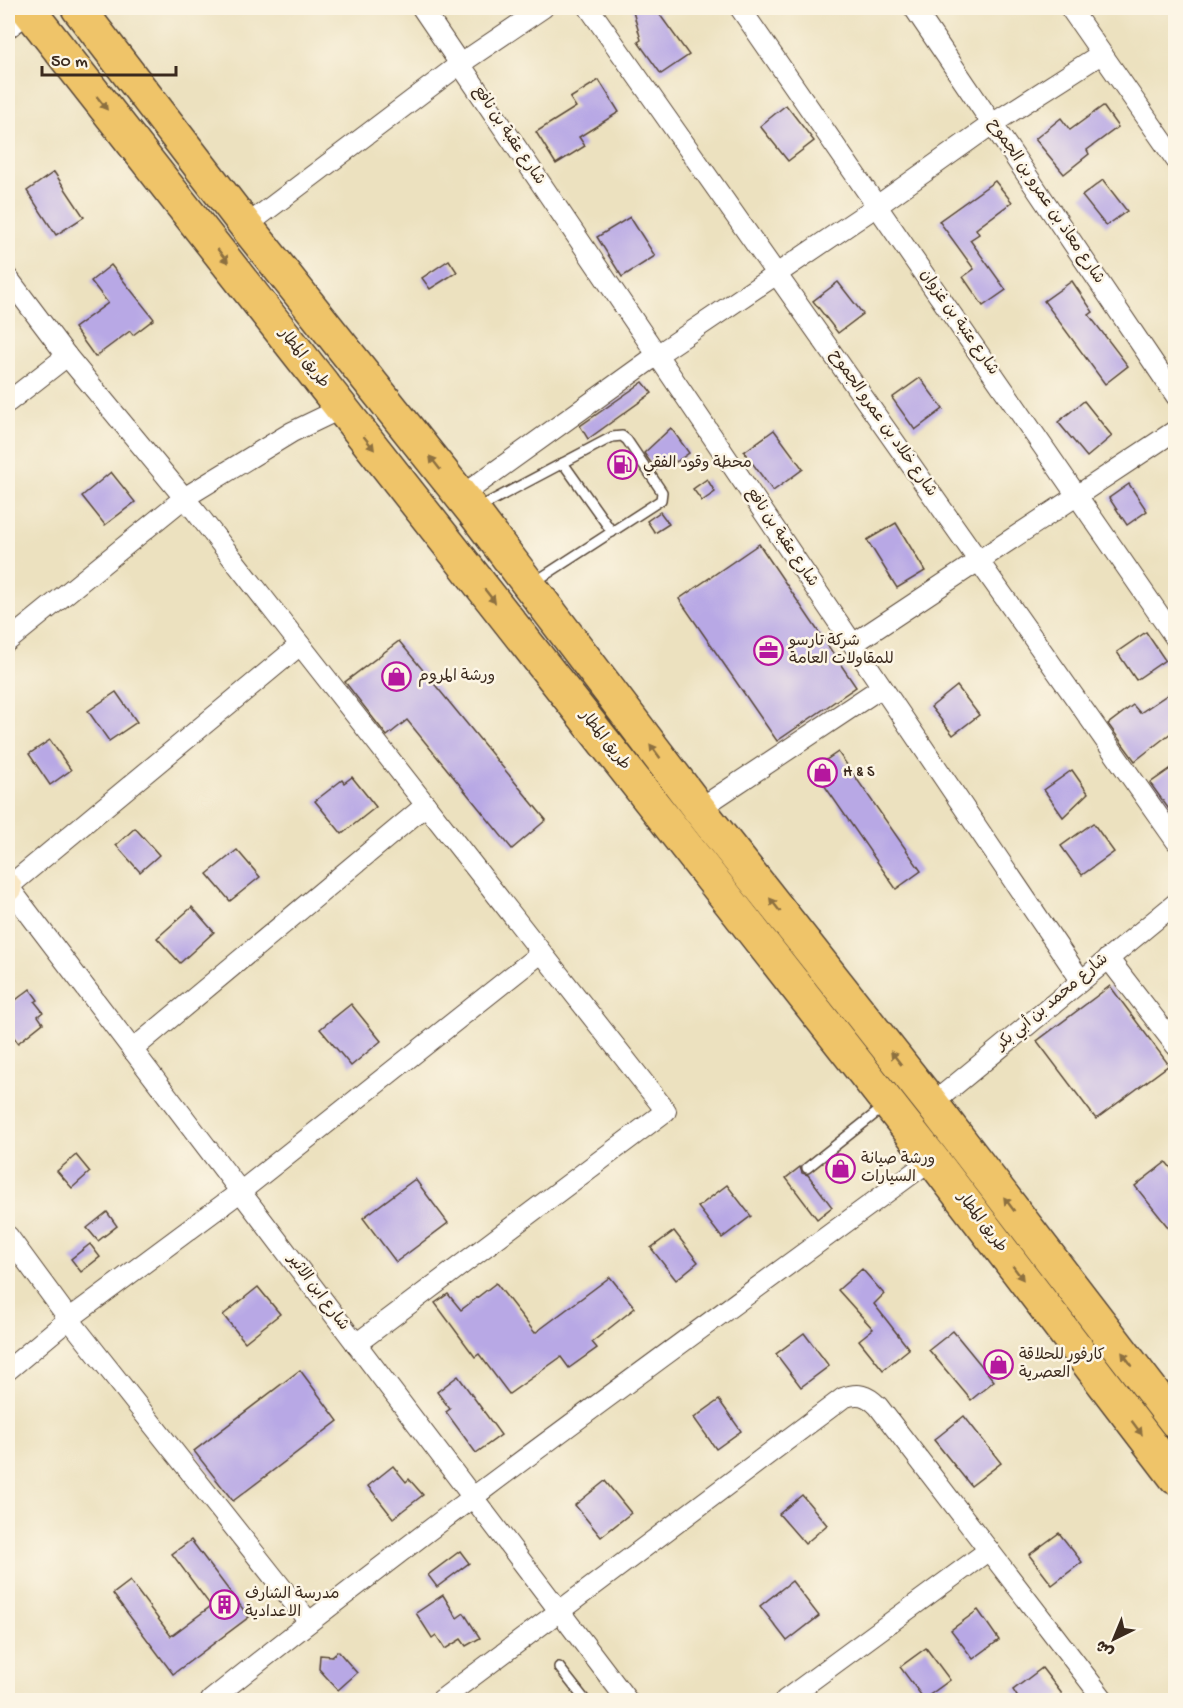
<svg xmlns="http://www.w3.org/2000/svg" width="1183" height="1708" font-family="'Gochi Hand','Playpen Sans Arabic',sans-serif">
<rect width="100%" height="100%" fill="#fcf5e5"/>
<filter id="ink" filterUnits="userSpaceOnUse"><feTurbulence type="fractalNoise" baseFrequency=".0167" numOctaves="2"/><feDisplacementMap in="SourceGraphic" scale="12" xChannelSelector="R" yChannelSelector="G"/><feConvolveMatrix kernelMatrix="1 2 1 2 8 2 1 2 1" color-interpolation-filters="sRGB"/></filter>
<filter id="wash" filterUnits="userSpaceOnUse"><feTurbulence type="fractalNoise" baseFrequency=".008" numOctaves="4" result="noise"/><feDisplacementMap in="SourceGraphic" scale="24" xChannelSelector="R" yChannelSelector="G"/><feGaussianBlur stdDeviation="1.35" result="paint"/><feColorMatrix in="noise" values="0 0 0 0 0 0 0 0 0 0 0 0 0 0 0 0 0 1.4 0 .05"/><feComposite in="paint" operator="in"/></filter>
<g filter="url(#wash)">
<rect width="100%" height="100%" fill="#ece1bf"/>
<g id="blocks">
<g fill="#b8a8e5">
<polygon points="632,8 655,8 689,55 661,74 638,42 641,40"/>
<polygon points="599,80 619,112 579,137 585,146 556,164 536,132 576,107 570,98"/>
<polygon points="786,105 814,141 788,161 760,126"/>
<polygon points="1103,106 1118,127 1087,150 1089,154 1064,174 1035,139 1061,118 1070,130"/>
<polygon points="54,172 84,217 56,235 27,191"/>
<polygon points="1103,180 1127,211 1106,226 1082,196"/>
<polygon points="995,181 1012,202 976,229 979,234 970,240 1006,290 983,306 963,277 974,269 939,221"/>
<polygon points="630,217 655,256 622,277 597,237"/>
<polygon points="449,260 457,272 430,289 422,278"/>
<polygon points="111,265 154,319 133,335 130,331 95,357 74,328 108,303 91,281"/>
<polygon points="1072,281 1093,312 1089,315 1128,366 1105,384 1044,301"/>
<polygon points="838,282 863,314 838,333 813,301"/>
<polygon points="920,378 943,409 915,430 892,398"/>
<polygon points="643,382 652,393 588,439 580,426"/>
<polygon points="1084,401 1112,436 1087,457 1058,422"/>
<polygon points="671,428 689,453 676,462 673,458 656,470 644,453"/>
<polygon points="774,430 803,469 773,491 744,452"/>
<polygon points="111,472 135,502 105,525 82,496"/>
<polygon points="707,479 715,492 702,501 693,489"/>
<polygon points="1129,484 1147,511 1127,525 1109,498"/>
<polygon points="660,512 669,524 655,533 647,521"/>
<polygon points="896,523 925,571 897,588 867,540"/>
<polygon points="759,544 856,687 777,741 679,599"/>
<polygon points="1146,632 1165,660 1136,680 1117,652"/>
<polygon points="399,641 546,820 512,849 407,720 387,736 345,682"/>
<polygon points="957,686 979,715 953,735 931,707"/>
<polygon points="1176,689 1176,729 1135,761 1108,724 1133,705 1140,713"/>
<polygon points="116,692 137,722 109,741 88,711"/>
<polygon points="50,740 71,770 50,785 29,754"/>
<polygon points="838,752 921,871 896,889 813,769"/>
<polygon points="1176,765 1176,819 1150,783"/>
<polygon points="1072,770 1088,793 1063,817 1044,790"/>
<polygon points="352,777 376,807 342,834 315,801 342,780 344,783"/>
<polygon points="1093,823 1114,852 1082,875 1061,846"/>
<polygon points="135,828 159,855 140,872 116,845"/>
<polygon points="237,850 260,877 230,901 207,874"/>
<polygon points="192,907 214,932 180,963 157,938"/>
<polygon points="1110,986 1169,1065 1096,1119 1037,1041"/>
<polygon points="30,989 38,1000 35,1002 43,1012 38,1016 43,1023 18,1043 8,1029 8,1006"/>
<polygon points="351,1004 381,1041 351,1066 320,1029"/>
<polygon points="76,1155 90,1172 72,1188 57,1171"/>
<polygon points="1166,1162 1176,1174 1176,1237 1135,1186"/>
<polygon points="800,1167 802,1173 808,1175 832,1207 817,1219 786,1178"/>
<polygon points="415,1179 448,1223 396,1262 363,1218"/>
<polygon points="727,1185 751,1216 722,1238 698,1207"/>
<polygon points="107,1212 117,1226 98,1241 87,1228"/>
<polygon points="674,1231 698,1262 676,1280 651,1248"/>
<polygon points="90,1244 100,1257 81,1272 71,1259"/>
<polygon points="862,1269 884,1294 874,1304 909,1349 883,1370 859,1340 873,1329 838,1290"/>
<polygon points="610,1277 635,1308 592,1342 597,1348 569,1368 561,1357 509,1394 479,1354 475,1357 435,1303 448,1294 461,1310 496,1283 535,1333"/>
<polygon points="258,1287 280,1314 245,1342 223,1315"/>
<polygon points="953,1331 994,1381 971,1400 929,1350"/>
<polygon points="804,1333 829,1366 801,1387 776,1354"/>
<polygon points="300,1370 338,1421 233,1501 194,1451"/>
<polygon points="458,1376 501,1435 476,1453 446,1412 450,1409 437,1392"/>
<polygon points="719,1400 741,1431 716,1449 694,1418"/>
<polygon points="964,1416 1001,1463 971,1486 934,1440"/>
<polygon points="393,1466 406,1482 409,1479 423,1495 393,1518 368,1486"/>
<polygon points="605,1481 631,1513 601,1537 575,1505"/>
<polygon points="802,1495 827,1525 805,1544 779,1514"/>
<polygon points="1059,1533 1082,1562 1052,1585 1029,1555"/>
<polygon points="191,1540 249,1617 173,1674 113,1594 130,1581 171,1636 211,1606 172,1554"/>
<polygon points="460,1551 469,1563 437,1587 428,1575"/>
<polygon points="792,1581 819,1616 787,1641 760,1606"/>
<polygon points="443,1595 457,1618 464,1613 480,1638 466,1646 461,1639 445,1649 436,1635 432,1638 416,1613"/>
<polygon points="978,1610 999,1640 973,1659 951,1630"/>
<polygon points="926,1648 950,1680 924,1699 900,1667"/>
<polygon points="338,1651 357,1673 338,1690 319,1669 320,1655 332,1656"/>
<polygon points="1042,1668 1062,1694 1054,1701 1020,1701 1013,1690"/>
</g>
</g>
</g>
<g filter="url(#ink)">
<use href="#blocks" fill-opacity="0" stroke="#564536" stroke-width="1.5"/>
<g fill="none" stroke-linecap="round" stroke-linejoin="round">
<defs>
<g id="lane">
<polyline points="563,463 612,532"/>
<polyline points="478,508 612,437 622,436 627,440 662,492 661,500 533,583"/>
<polyline points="807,1168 885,1106"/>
<polyline points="559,1667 585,1700"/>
</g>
<g id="street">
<polyline points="422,8 1080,979"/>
<polyline points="589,8 1176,841"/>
<polyline points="740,8 1176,639"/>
<polyline points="914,8 1176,396"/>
<polyline points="1070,8 1176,160"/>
<polyline points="8,28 30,11"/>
<polyline points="246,226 460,64 543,8"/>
<polyline points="8,278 67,356 196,512 666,1111 356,1344"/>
<polyline points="8,402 67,356"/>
<polyline points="461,496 657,355 877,206 992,124 1101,54"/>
<polyline points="8,641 184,498 292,432 342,408"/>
<polyline points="853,644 1176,430"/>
<polyline points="699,809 882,687"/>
<polyline points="8,886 627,1700"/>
<polyline points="8,887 300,645"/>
<polyline points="1108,958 1176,1046"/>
<polyline points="132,1050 426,805"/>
<polyline points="932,1104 1176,903"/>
<polyline points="8,1236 69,1319 309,1622"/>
<polyline points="8,1370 69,1319 240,1192 541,953"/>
<path d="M211,1700C445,1512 690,1338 932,1159"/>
<path d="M441,1700L843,1398C858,1392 867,1395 878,1406L1104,1700"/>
<polyline points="785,1700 989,1550"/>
</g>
<polyline id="secondary" points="8,888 8,887"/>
<g id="highway">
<polyline points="27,8 932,1159 1176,1478"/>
<polyline points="78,8 246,226 473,511 699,809 932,1104 1176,1422"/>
</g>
</defs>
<use href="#lane" stroke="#564536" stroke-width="12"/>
<use href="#street" stroke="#564536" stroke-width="22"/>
<use href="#secondary" stroke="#564536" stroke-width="30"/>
<use href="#highway" stroke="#564536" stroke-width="36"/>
<use href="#lane" stroke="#fff" stroke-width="9"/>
<use href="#street" stroke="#fff" stroke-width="20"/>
<use href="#secondary" stroke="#f9e7c3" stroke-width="27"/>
<use href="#highway" stroke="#efc469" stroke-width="33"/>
</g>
<defs><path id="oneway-solid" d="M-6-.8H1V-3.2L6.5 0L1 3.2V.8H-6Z" transform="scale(1.5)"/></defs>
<g fill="#8c6f40">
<use href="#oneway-solid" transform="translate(102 103) rotate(52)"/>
<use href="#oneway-solid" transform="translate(223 256) rotate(52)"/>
<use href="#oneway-solid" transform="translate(369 443) rotate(52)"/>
<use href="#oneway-solid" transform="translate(435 463) rotate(-128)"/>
<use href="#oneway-solid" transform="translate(490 596) rotate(52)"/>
<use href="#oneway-solid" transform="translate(655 751) rotate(-127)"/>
<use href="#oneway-solid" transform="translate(775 905) rotate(-128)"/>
<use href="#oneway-solid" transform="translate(896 1058) rotate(-128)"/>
<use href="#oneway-solid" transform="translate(1009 1204) rotate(-127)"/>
<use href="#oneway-solid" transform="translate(1018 1273) rotate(53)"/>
<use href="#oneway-solid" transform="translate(1127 1359) rotate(-127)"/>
<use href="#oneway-solid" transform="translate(1137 1428) rotate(53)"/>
</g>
</g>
<defs>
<symbol id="fuel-ring" viewBox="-11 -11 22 22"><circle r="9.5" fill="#fcf5e5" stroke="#b5179e" stroke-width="1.5"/><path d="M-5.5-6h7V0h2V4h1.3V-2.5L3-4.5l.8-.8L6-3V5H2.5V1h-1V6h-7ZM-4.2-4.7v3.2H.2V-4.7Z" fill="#b5179e"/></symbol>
<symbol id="office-ring" viewBox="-11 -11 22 22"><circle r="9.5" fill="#fcf5e5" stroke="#b5179e" stroke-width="1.5"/><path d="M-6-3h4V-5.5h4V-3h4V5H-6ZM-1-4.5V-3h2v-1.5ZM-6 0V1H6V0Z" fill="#b5179e"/></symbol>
<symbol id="shop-ring" viewBox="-11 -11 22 22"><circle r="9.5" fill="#fcf5e5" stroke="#b5179e" stroke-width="1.5"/><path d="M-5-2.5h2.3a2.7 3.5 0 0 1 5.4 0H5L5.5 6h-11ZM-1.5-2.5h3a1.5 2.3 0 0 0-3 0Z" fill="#b5179e"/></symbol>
<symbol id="building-ring" viewBox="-11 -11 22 22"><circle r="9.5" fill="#fcf5e5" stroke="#b5179e" stroke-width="1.5"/><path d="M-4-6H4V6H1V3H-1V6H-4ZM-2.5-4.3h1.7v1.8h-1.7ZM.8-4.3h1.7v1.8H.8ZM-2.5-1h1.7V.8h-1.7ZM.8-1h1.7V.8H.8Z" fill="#b5179e"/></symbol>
</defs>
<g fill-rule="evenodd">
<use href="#fuel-ring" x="606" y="448" width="33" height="33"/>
<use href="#office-ring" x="752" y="634" width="33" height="33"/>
<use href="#shop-ring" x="380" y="660" width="33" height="33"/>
<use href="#shop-ring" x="806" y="756" width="33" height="33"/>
<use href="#shop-ring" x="824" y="1152" width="33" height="33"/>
<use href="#shop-ring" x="982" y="1348" width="33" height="33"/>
<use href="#building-ring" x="208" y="1588" width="33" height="33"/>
</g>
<g text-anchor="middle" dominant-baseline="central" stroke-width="5" stroke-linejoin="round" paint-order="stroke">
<g font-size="16" fill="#3b2a1e" stroke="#fcf5e5">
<text transform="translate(508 136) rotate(56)">شارع عقبة بن نافع</text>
<text transform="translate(1045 202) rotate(56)">شارع معاذ بن عمرو بن الجموح</text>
<text transform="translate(958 323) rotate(55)">شارع عتبة بن غزوان</text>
<text transform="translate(303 359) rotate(52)">طريق المطار</text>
<text transform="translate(882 424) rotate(55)">شارع خلاد بن عمرو الجموح</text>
<text transform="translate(781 538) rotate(56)">شارع عقبة بن نافع</text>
<text transform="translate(604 741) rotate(52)">طريق المطار</text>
<text transform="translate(1053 1003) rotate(-40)">شارع محمد بن أبي بكر</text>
<text transform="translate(981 1223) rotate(53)">طريق المطار</text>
<text transform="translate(317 1293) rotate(53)">شارع ابن الاثير</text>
</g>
<g font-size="16" fill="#3b2a1e" stroke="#fcf5e5" text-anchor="start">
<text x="643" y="464">محطة وقود الفقي</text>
<text x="789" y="642">شركة تارسو<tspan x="789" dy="18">للمقاولات العامة</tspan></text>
<text x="418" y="677">ورشة المروم</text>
<text x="843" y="773">H &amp; S</text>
<text x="861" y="1160">ورشة صيانة<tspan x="861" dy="18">السيارات</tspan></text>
<text x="1019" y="1356">كارفور للحلاقة<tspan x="1019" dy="18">العصرية</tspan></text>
<text x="245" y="1595">مدرسة الشارف<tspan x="245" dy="18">الاعدادية</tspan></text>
</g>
</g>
<rect width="1183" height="1708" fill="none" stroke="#fcf5e5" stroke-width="30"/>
<g transform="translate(1114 1639) rotate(223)" stroke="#fcf5e5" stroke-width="4.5" paint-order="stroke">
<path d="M0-4.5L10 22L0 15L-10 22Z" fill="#3b2a1e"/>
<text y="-9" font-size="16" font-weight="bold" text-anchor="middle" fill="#3b2a1e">ش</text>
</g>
<path d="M42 66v9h134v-9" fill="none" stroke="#3b2a1e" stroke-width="3"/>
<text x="51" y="66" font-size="18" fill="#3b2a1e" stroke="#fcf5e5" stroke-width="4.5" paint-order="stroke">50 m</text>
</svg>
